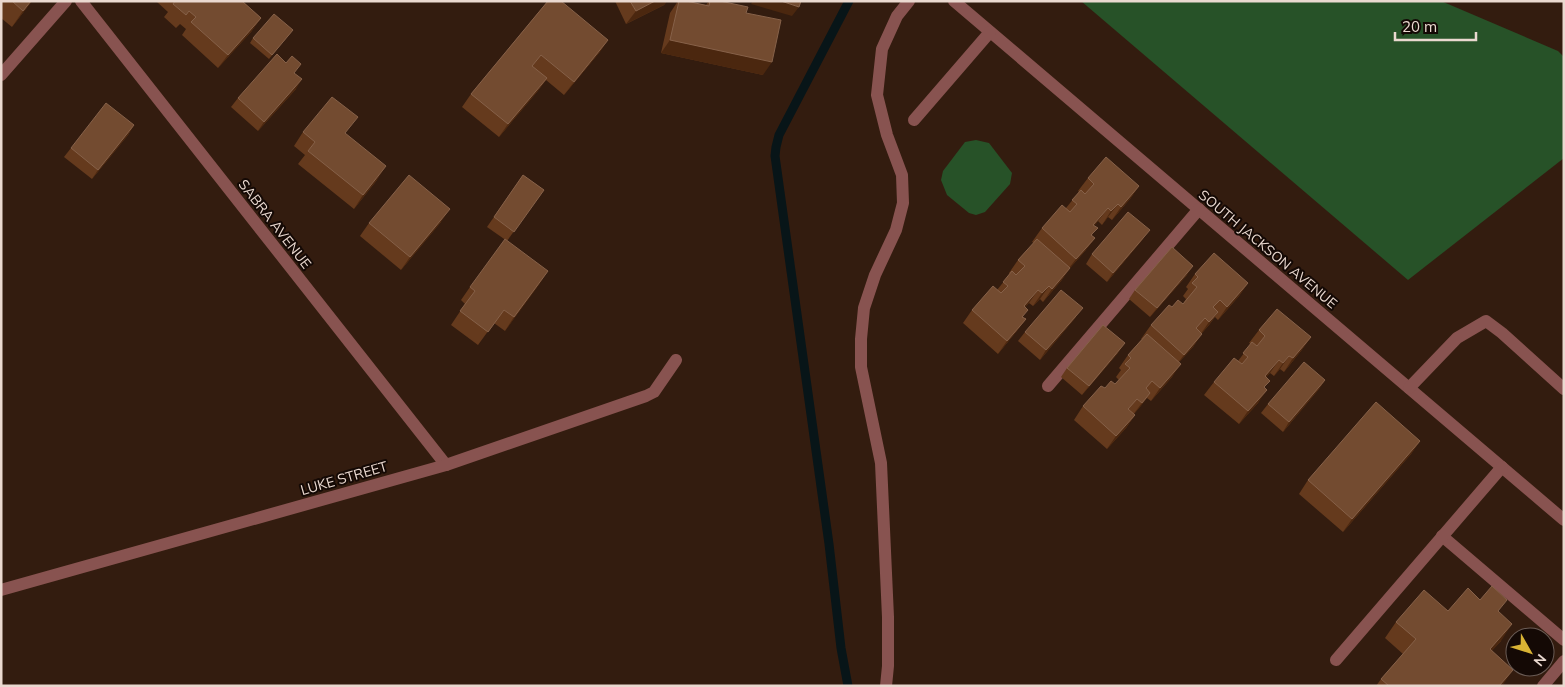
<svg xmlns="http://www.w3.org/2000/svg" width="1565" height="687" font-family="Mulish,sans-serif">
<rect width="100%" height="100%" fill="#331c0f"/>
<g fill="#275228">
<polygon points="1081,1 1441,1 1558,51 1564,57 1564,158 1408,280"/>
<polygon points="976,140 989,143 1012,173 1010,184 985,212 976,215 969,213 947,195 941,180 943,171 965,142"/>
</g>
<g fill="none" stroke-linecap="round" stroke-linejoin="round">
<polyline stroke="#081518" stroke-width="9" points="848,686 841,648 829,544 775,156 776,147 779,135 849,1"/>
<g stroke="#885350" stroke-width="12">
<polyline points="81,1 446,465"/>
<polyline points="954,1 1564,520"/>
<polyline points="1,75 66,1"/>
<polyline points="914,120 990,32"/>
<polyline points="1048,386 1199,209"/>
<polyline points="1409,388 1457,338 1486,321 1502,333 1564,389"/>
<polyline points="1442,536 1564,640"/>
<polyline points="1,590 446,465 646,396 654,392 676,360"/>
<polyline points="1336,660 1502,467"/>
<polyline points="886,686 888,666 888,617 881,463 861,367 861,339 864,308 875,275 896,230 903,203 902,175 887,135 877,95 882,49 897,16 909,1"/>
<polyline points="1543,686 1564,661"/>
</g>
</g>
<g fill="#653a1d">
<polygon points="1,1 32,1 12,27 1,18"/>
<polygon points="158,1 242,1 261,18 251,32 218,68 182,35 186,29 180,24 176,28 164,17 168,12 157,2"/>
<polygon points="548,1 608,40 599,53 564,95 546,80 537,92 499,137 462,107 471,94"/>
<polygon points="615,1 667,1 664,5 626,24"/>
<polygon points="678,1 686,1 706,5 709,1 720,1 746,13 763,75 661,53 670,13"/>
<polygon points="293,30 269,59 250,43 253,38"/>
<polygon points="295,73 296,89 258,131 231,107 238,98"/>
<polygon points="134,125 128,135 92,179 64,157 71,148"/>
<polygon points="303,132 345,134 377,180 354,209 298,164 305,155 294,146"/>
<polygon points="523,175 544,190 507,241 487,227"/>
<polygon points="1088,178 1139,186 1130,199 1112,220 1108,217 1102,225 1098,221 1094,226 1092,236 1095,238 1085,251 1070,268 1061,281 1043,302 1040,299 1033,306 1029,303 1025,307 1023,317 1026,319 1016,332 998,354 963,323 972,310 997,290 1010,274 1009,273 1018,260 1034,243 1032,242 1042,228 1066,208 1079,192 1078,191"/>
<polygon points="441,222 401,270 360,236 369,223"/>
<polygon points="1143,239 1107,282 1086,264 1092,254"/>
<polygon points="548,271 505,331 494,323 478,345 451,325 465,304 461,300 470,287"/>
<polygon points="1195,274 1248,283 1239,296 1218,320 1215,317 1209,325 1202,333 1193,347 1179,362 1172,377 1151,401 1147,398 1134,414 1135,415 1126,428 1107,449 1074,420 1083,406 1105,388 1115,384 1119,380 1116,377 1121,370 1119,368 1128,355 1142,339 1141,339 1151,325 1172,307 1183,304 1186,299 1183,296 1188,289 1186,287"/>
<polygon points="1187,275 1150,317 1129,299 1135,290"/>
<polygon points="1076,317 1040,360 1018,341 1025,332"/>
<polygon points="1259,330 1311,337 1301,351 1284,372 1280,369 1274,376 1270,373 1266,377 1265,388 1258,403 1239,424 1204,395 1214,382 1238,361 1251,344 1249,343"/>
<polygon points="1118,353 1082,395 1061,377 1067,368"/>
<polygon points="1325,380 1319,389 1283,432 1261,413 1268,404"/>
<polygon points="1420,441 1411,454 1343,532 1299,494 1308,480"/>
<polygon points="1480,600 1499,612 1501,641 1492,650 1502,686 1376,686 1381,679 1403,654 1385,638 1396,622 1448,611"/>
</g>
<g fill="#4b270f">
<polygon points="31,1 32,1 26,9 12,27 23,11"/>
<polygon points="655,1 667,1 664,5 626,24 636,11"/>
<polygon points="753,1 781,1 799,7 792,16 751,4"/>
<polygon points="261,18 251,32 218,68 228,55"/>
<polygon points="608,40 599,53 564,95 574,82"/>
<polygon points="670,40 772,62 763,75 661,53"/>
<polygon points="547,78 537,92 499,137 508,124"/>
<polygon points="302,79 296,89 258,131 264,122"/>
<polygon points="134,125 128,135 92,179 98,170"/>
<polygon points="386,166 377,180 354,209 363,195"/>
<polygon points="1139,186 1130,199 1112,220 1121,207"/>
<polygon points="1118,204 1108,217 1102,225 1111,211"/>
<polygon points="1108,208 1098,221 1084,238 1093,225"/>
<polygon points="450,209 441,222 401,270 410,257"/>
<polygon points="1150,230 1143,239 1107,282 1113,273"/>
<polygon points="1095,238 1085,251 1070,268 1061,281 1043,302 1052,289 1066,272 1076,259"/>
<polygon points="1193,266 1187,275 1150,317 1157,308"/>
<polygon points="548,271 539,285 505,331 514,317"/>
<polygon points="1248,283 1239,296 1218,320 1227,307"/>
<polygon points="1049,286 1040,299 1033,306 1042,293"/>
<polygon points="1038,290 1029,303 1015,319 1024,306"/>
<polygon points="1083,308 1076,317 1040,360 1046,350"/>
<polygon points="1218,312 1209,325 1200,335 1209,322"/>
<polygon points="1026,319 1016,332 998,354 1007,341"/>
<polygon points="1202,334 1193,347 1174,368 1184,355"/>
<polygon points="1311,337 1301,351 1284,372 1293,358"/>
<polygon points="1125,343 1118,353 1082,395 1089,386"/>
<polygon points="1289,356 1280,369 1274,376 1283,363"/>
<polygon points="1279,360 1270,373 1256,390 1265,376"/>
<polygon points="1181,364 1172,377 1151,401 1160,388"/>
<polygon points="1325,380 1319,389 1283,432 1289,422"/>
<polygon points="1267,390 1258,403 1239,424 1248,411"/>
<polygon points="1150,393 1141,406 1132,416 1142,403"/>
<polygon points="1135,415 1126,428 1107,449 1116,436"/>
<polygon points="1420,441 1411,454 1343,532 1352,519"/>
<polygon points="1512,624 1501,641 1479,665 1490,649"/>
<polygon points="1513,670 1502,686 1499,686"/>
</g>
<g fill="#734b30" stroke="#866149">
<polygon points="12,1 31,1 23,11"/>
<polygon points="175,1 242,1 261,18 228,55 191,22 196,17 189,11 186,15 173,4"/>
<polygon points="548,1 561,1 608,40 574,82 541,55 532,66 547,78 508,124 471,94"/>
<polygon points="630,1 655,1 636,11"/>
<polygon points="679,1 686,1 709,6 710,1 720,1 748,7 746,13 781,20 772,62 670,40"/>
<polygon points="781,1 801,1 799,7"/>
<polygon points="274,14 293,30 272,55 253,38"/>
<polygon points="277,54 286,63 292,56 301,64 294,73 302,79 264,122 238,98"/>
<polygon points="332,97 358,117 345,133 386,166 363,195 308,151 315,142 303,132"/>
<polygon points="106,103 134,125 98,170 71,148"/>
<polygon points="1106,157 1139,186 1121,207 1118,204 1111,211 1108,208 1093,225 1098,228 1091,235 1095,238 1076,259 1042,228 1062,205 1070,212 1077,204 1072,200 1081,190 1085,194 1094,184 1088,178"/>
<polygon points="409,175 450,209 410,257 369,223"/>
<polygon points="523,175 544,190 514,232 494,217"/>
<polygon points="1128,212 1150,230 1113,273 1092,254"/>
<polygon points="505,239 548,271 514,317 504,310 488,332 460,311 475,291 470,287"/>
<polygon points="1037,239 1070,268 1052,289 1049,286 1042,293 1038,290 1024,306 1028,310 1022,317 1026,319 1007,341 972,310 993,286 1001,293 1008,286 1003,282 1012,271 1016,275 1025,266 1018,260"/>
<polygon points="1172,247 1193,266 1157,308 1135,290"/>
<polygon points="1214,253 1248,283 1227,307 1220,300 1213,307 1218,312 1209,322 1205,318 1196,328 1202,334 1184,355 1151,325 1169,305 1172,307 1178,300 1183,304 1197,287 1192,283 1198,277 1195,274"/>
<polygon points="1061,290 1083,308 1046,350 1025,332"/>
<polygon points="1277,309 1311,337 1293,358 1289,356 1283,363 1279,360 1265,376 1270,381 1264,387 1267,390 1248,411 1214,382 1234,358 1242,364 1248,357 1243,353 1252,342 1257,346 1265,336 1259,330"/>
<polygon points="1103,325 1125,343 1089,386 1067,368"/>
<polygon points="1147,334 1181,364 1160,388 1152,381 1146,388 1150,393 1142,403 1137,399 1128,409 1135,415 1116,436 1083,406 1101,386 1105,388 1111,381 1115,384 1130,368 1125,364 1131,358 1128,355"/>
<polygon points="1304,362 1325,380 1289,422 1268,404"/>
<polygon points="1376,402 1420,441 1352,519 1308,480"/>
<polygon points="1492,586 1507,600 1498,611 1512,624 1490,649 1513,670 1499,686 1389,686 1381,679 1416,639 1396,622 1424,590 1448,611 1468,588 1480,600"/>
</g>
<g text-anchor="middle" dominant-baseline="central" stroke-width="4" stroke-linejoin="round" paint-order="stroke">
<g font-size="14" fill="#ead9d0" stroke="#140905">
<text transform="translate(275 224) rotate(52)">SABRA AVENUE</text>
<text transform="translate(1268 249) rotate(40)">SOUTH JACKSON AVENUE</text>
<text transform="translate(344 478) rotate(-16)">LUKE STREET</text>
</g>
</g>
<rect width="1565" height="687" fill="none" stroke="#ead9d0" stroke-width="5"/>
<g transform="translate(1530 652) rotate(129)"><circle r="24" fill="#140905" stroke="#6a5c56"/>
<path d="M0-4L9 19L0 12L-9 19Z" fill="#d9b334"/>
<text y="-8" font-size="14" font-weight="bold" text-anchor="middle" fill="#ead9d0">N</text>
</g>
<path d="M1395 32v8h81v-8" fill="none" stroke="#ead9d0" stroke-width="2.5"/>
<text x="1402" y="32" font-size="15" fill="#ead9d0" stroke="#140905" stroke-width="4" paint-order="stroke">20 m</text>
</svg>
